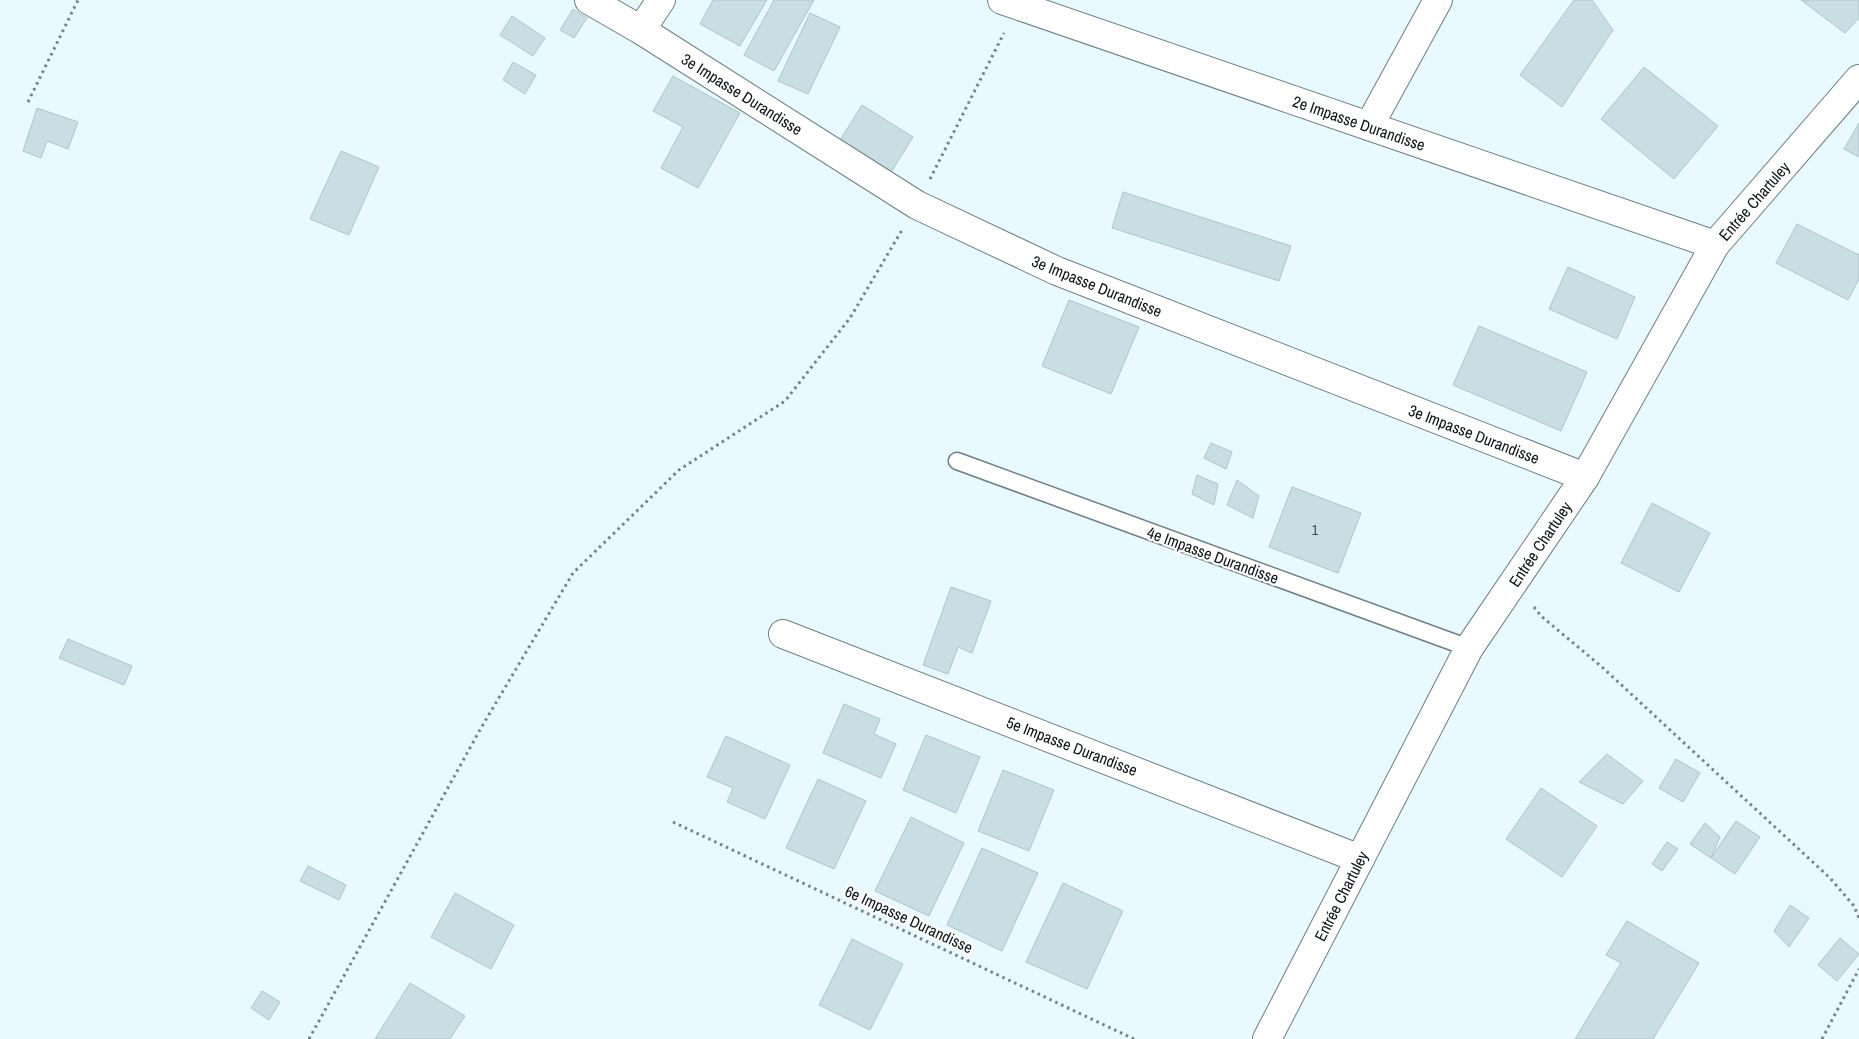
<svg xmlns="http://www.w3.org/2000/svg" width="1859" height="1039" font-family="'Archivo Narrow',sans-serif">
<rect width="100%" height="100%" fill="#e8f9ff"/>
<g fill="#c8dde4" stroke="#afc4cb">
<polygon points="713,0 767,0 740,46 700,24"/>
<polygon points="774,0 814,0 774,71 744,55"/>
<polygon points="1574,0 1592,0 1613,30 1562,107 1520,75"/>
<polygon points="1801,0 1859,0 1859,18 1845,33"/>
<polygon points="573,9 587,18 574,38 560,30"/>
<polygon points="810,13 840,27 808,94 778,81"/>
<polygon points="512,16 545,38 533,56 500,35"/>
<polygon points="513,62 536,75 525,94 503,80"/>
<polygon points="1644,67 1718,126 1674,179 1601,119"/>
<polygon points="673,76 740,113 698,188 661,168 683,127 653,111"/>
<polygon points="862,105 913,137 888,177 837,145"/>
<polygon points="37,108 78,122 68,149 47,141 41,158 23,151"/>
<polygon points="1859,123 1859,157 1844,149"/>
<polygon points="341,151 379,167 349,235 310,219"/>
<polygon points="1123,192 1291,246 1279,281 1112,228"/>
<polygon points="1797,224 1859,255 1859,279 1848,300 1776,263"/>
<polygon points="1568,267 1635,297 1617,339 1549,309"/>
<polygon points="1069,300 1139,327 1111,394 1042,366"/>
<polygon points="1479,326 1587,372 1561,431 1453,385"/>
<polygon points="1211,443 1232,452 1226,469 1204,458"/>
<polygon points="1197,475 1218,484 1214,505 1192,494"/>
<polygon points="1237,480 1259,496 1253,518 1227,505"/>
<polygon points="1292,487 1361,513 1338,573 1269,547"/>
<polygon points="1652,503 1710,533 1679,592 1621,563"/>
<polygon points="951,587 991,601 972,653 958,647 948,674 923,665"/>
<polygon points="68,639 132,666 124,685 59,658"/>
<polygon points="844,704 880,719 874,734 896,744 881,778 823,753"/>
<polygon points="926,735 980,757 956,813 903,790"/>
<polygon points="726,736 790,765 765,819 727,802 733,788 707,777"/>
<polygon points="1607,754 1643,781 1623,804 1579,782"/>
<polygon points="1676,759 1700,773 1683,802 1659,788"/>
<polygon points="1003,770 1054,790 1029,851 978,831"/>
<polygon points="818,779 866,801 834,869 786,848"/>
<polygon points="1541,788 1597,826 1562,877 1506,839"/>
<polygon points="911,817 964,843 929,916 875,891"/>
<polygon points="1736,821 1760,837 1735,874 1711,858"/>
<polygon points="1705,823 1720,837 1711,858 1690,844"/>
<polygon points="1667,842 1678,849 1662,871 1652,864"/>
<polygon points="982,848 1038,873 1002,951 947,925"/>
<polygon points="308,866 346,885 339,900 300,881"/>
<polygon points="1063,883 1123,911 1087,989 1026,962"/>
<polygon points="455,893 514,925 491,969 431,937"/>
<polygon points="1790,905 1809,918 1789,947 1774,931"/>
<polygon points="1627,921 1699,963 1653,1039 1575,1039 1621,963 1606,955"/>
<polygon points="1840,938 1859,954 1837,981 1818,965"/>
<polygon points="852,939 903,964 870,1030 819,1005"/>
<polygon points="410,983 465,1016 450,1039 375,1039"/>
<polygon points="262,991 280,1002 269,1020 251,1008"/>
</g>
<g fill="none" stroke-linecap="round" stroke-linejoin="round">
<defs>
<polyline id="service" points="957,461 1469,648"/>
<g id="minor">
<polyline points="589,0 641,30 917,205 1057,271 1585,477"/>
<polyline points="1002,0 1715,245"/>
<polyline points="641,30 661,0"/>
<polyline points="1369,126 1438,0"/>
<polyline points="783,634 1360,859"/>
<polyline points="1267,1039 1469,648 1585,477 1715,245 1859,79"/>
</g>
</defs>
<use href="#service" stroke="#6c7f85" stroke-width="19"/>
<use href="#minor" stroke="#6c7f85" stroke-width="30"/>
<g stroke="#758185" stroke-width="3" stroke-dasharray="2.5 4" stroke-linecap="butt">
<polyline points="28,102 78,0"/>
<polyline points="930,179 1004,33"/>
<polyline points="1534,607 1541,616 1602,667 1830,878 1854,906 1859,918"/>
<polyline points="673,822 1134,1039"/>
<polyline points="309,1039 481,728 573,573 679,470 785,401 850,318 902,230"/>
<polyline points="1822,1039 1859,969"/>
</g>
<use href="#service" stroke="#fff" stroke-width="16"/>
<use href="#minor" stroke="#fff" stroke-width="28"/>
</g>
<g text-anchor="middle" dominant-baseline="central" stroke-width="4.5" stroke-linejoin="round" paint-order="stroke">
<g font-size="14" fill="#3b464a">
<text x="1315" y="530">1</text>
</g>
<g font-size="16" fill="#0c1316" stroke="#fff">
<text transform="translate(742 94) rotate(32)">3e Impasse Durandisse</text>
<text transform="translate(1359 123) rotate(19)">2e Impasse Durandisse</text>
<text transform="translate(1754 201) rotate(-49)">Entrée Chartuley</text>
<text transform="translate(1097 286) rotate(22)">3e Impasse Durandisse</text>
<text transform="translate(1474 434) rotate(21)">3e Impasse Durandisse</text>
<text transform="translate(1540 544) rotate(-56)">Entrée Chartuley</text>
<text transform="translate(1213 555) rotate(20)">4e Impasse Durandisse</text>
<text transform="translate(1072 746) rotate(21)">5e Impasse Durandisse</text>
<text transform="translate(1341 896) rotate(-63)">Entrée Chartuley</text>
<text transform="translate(909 919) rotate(25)">6e Impasse Durandisse</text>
</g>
</g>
</svg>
